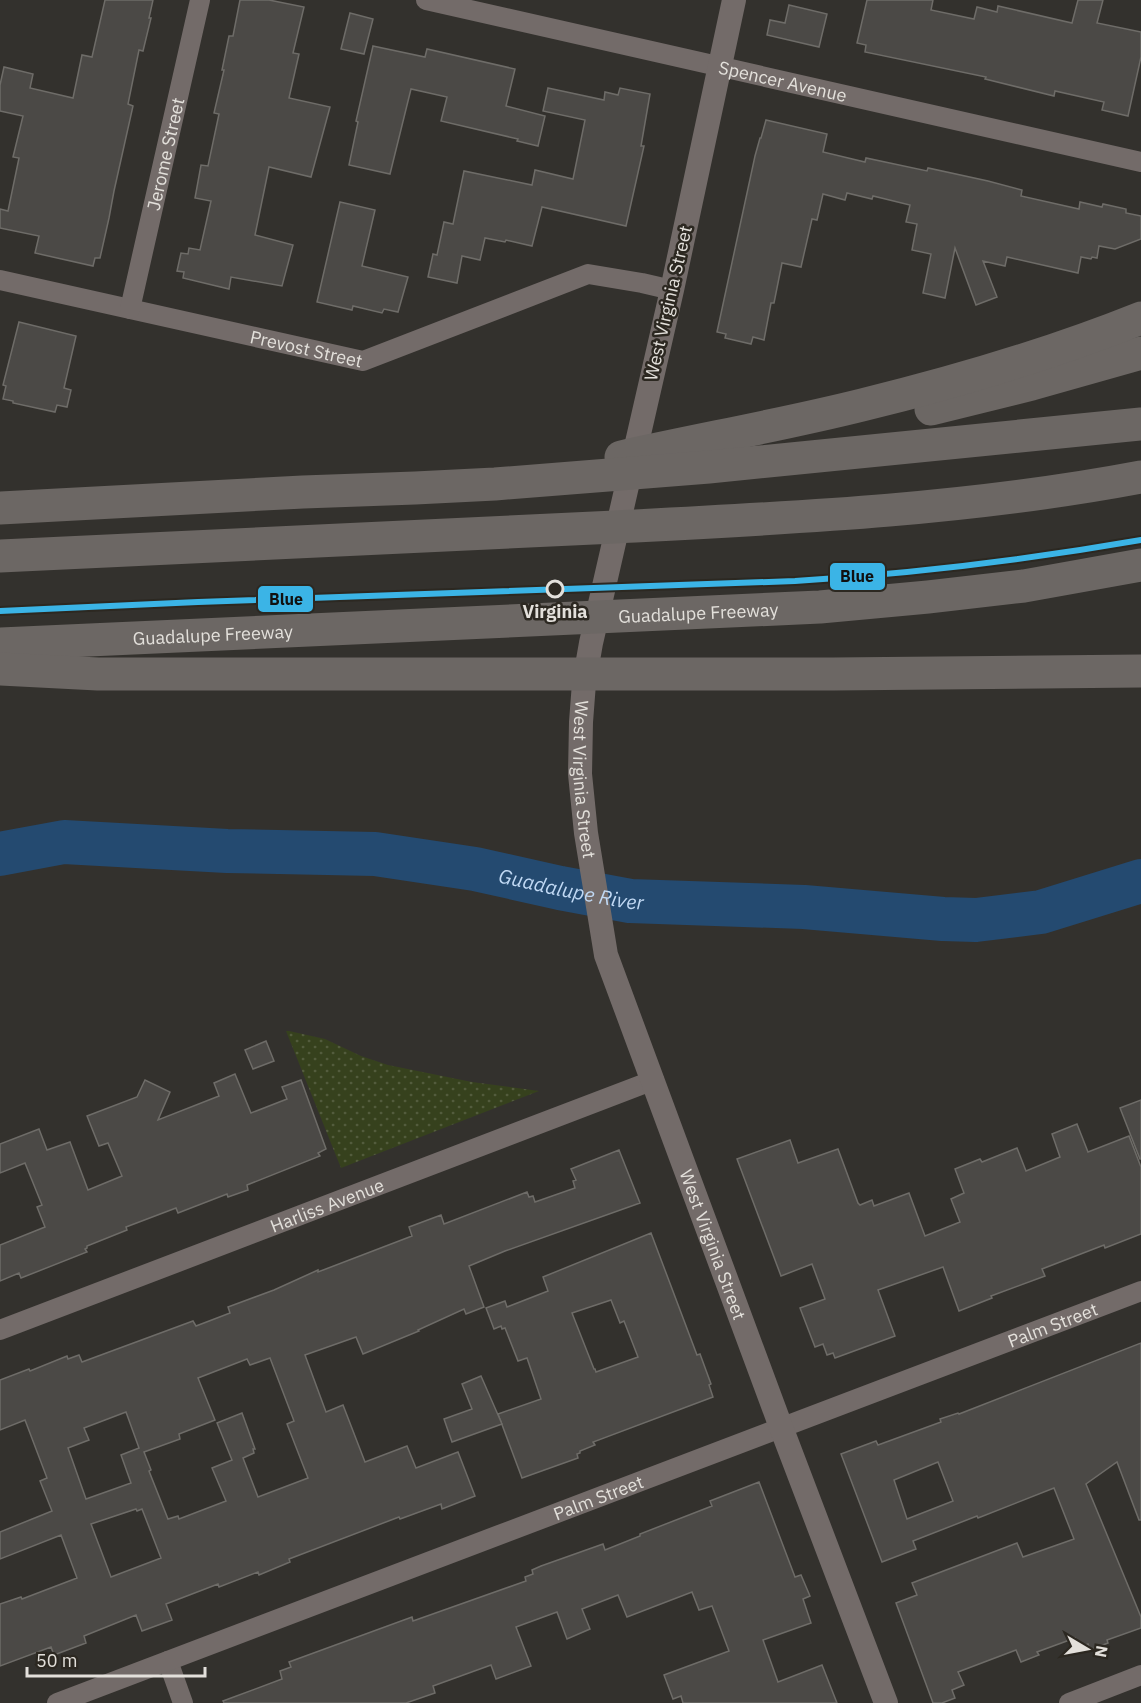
<svg xmlns="http://www.w3.org/2000/svg" width="1141" height="1703" font-family="'IBM Plex Sans',sans-serif">
<defs>
<pattern id="park-dots" width="8" height="8" patternUnits="userSpaceOnUse" patternTransform="scale(1.5)"><rect width="8" height="8" fill="#36411d"/><path d="M2 2h.1M6 6h.1" fill="none" stroke="#535c3d" stroke-width="1.8" stroke-linecap="round"/></pattern>
</defs>
<rect width="100%" height="100%" fill="#33312d"/>
<polygon fill="url(#park-dots)" points="286,1031 289,1031 325,1039 361,1056 388,1065 472,1082 539,1091 341,1168"/>
<g fill="none" stroke-linecap="round" stroke-linejoin="round">
<path stroke="#244a70" stroke-width="44" id="s1" d="M0,854L64,842L227,851L375,854L475,869L560,888L630,901L804,907L943,919L976,920L1041,912L1141,881"/>
</g>
<g fill="#4b4946" stroke="#6e6c68" stroke-width="1.5" fill-rule="evenodd">
<polygon points="105,0 153,0 149,18 151,18 143,51 139,50 128,104 133,106 114,191 109,218 100,258 95,258 93,266 35,253 39,236 0,228 0,209 8,211 19,158 13,157 23,116 0,111 0,85 4,67 33,74 30,88 73,98 82,55 92,57"/>
<polygon points="240,0 269,0 304,7 293,53 299,54 289,98 330,107 311,177 269,167 255,235 293,245 282,286 231,277 229,289 183,278 184,272 177,271 181,253 188,254 189,248 200,250 211,201 195,198 201,165 208,166 219,114 214,113 224,70 222,70 229,36 233,36"/>
<polygon points="867,0 933,0 931,10 974,19 977,7 997,12 998,6 1072,23 1078,0 1103,0 1097,23 1141,32 1141,57 1128,116 1102,110 1104,102 1055,91 1054,96 985,79 986,77 865,52 866,45 857,43"/>
<polygon points="789,5 827,14 819,47 767,35 770,20 785,23"/>
<polygon points="350,13 373,19 364,54 341,49"/>
<polygon points="373,46 425,57 427,49 515,69 506,106 545,116 538,146 517,141 518,139 441,121 447,97 411,89 390,174 349,165 358,122 356,121"/>
<polygon points="548,88 604,100 605,92 618,95 620,88 650,94 641,146 644,146 626,226 542,207 532,246 506,240 505,242 485,238 480,260 462,256 457,283 428,277 433,254 437,255 444,222 453,224 464,171 532,185 535,170 573,179 585,120 543,111"/>
<polygon points="766,120 827,134 823,152 865,162 866,158 927,171 928,168 988,181 1022,190 1021,196 1079,209 1080,202 1102,207 1103,204 1126,209 1126,213 1141,216 1141,239 1115,249 1099,246 1097,258 1092,257 1091,259 1081,257 1078,273 1007,257 1005,266 983,261 997,297 976,305 955,248 945,298 923,293 931,254 912,250 917,224 906,222 910,205 873,196 872,199 847,193 845,200 823,194 817,220 812,219 801,267 782,263 774,303 771,303 764,340 753,337 751,344 725,338 726,334 717,332 755,156 760,138 761,138"/>
<polygon points="340,202 375,210 362,266 408,277 398,312 384,309 382,313 353,306 352,310 317,302"/>
<polygon points="19,322 76,336 64,388 71,390 67,407 57,405 55,412 13,403 13,401 3,399 6,386 3,385"/>
<polygon points="266,1041 274,1061 253,1069 245,1050"/>
<polygon points="235,1074 251,1113 287,1099 282,1087 301,1080 326,1149 318,1153 320,1156 247,1185 248,1190 228,1197 227,1194 178,1213 176,1208 126,1227 127,1230 87,1246 87,1248 85,1249 87,1252 21,1278 19,1273 0,1281 0,1245 45,1227 37,1207 42,1205 25,1163 0,1173 0,1144 39,1129 47,1150 70,1142 88,1190 122,1176 108,1143 99,1146 87,1116 137,1097 145,1080 170,1092 158,1120 219,1096 214,1083"/>
<polygon points="1141,1100 1141,1159 1140,1159 1120,1108"/>
<polygon points="1077,1124 1088,1152 1129,1136 1141,1167 1141,1234 1105,1248 1104,1245 1042,1269 1045,1276 991,1296 992,1298 959,1311 943,1267 878,1290 895,1336 835,1358 833,1353 827,1355 823,1344 815,1347 800,1308 825,1299 812,1264 781,1276 737,1159 790,1140 798,1163 838,1149 858,1203 860,1205 872,1200 874,1206 909,1193 925,1236 960,1222 951,1199 964,1193 955,1169 980,1159 982,1162 1017,1148 1026,1171 1060,1157 1052,1134"/>
<path d="M619,1150L640,1203L505,1251L469,1266L484,1307L466,1314L464,1309L418,1330L419,1331L363,1354L356,1337L305,1355L326,1412L343,1405L365,1462L407,1446L416,1468L458,1452L475,1496L442,1509L441,1504L400,1519L399,1517L289,1559L290,1562L259,1575L258,1572L219,1587L218,1584L166,1604L172,1620L142,1631L136,1615L84,1636L86,1643L54,1655L51,1647L0,1666V1604L21,1597L22,1599L77,1578L61,1535L0,1559V1532L52,1511L40,1481L47,1478L25,1420L0,1430V1380L29,1369L30,1371L67,1356L68,1359L79,1355L82,1362L193,1321L196,1326L230,1313L228,1307L274,1290L318,1270V1272L412,1236L409,1227L441,1215L444,1224L527,1192L529,1197L533,1196L535,1202L575,1188L573,1181L576,1180L571,1169ZM270,1358L294,1421L287,1424L308,1478L258,1497L243,1458L254,1453L253,1449H255L242,1413L217,1423L232,1460L212,1468L226,1501L179,1519L178,1516L168,1519L149,1471L151,1470L144,1452L180,1439L179,1434L215,1420L198,1378L247,1359L250,1365ZM126,1412L139,1448L121,1455L131,1483L86,1499L68,1448L89,1440L84,1428ZM136,1509L137,1511L142,1509L161,1558L111,1577L91,1524Z"/>
<path d="M651,1233L697,1355L700,1354L711,1384L709,1385L713,1397L593,1442L595,1445L580,1451V1453L577,1454L578,1458L522,1478L498,1414L541,1399L527,1358L518,1361L505,1328L502,1329L501,1326L494,1329L486,1308L505,1301L507,1307L548,1291L543,1277ZM611,1300L620,1323L624,1321L638,1357L596,1372L595,1369H594L572,1313Z"/>
<path d="M1141,1343V1520H1139L1117,1462L1086,1484L1141,1617V1628L1107,1640L1108,1643L1090,1650L1088,1644L1078,1648L1075,1638L1037,1652L1039,1655L1021,1662L1016,1650L958,1672L964,1685L952,1690L955,1698L942,1703H933L896,1603L917,1595L912,1583L1017,1543L1023,1557L1074,1539L1054,1488L978,1518L977,1516L913,1541L916,1549L882,1562L841,1454L876,1441L878,1445L941,1422L940,1419L958,1413L959,1414ZM938,1462L953,1501L907,1519L894,1480Z"/>
<polygon points="481,1376 502,1424 452,1442 444,1419 472,1409 462,1384"/>
<polygon points="759,1482 795,1577 801,1575 810,1596 803,1599 811,1623 763,1640 778,1682 822,1665 837,1703 683,1703 681,1696 673,1699 664,1675 729,1651 712,1606 699,1610 692,1592 627,1617 618,1595 582,1609 590,1629 567,1639 557,1612 516,1627 531,1666 496,1679 491,1665 433,1686 435,1693 406,1703 224,1703 223,1701 282,1679 280,1671 291,1667 289,1662 412,1617 413,1621 526,1581 525,1577 533,1574 532,1570 541,1566 603,1544 605,1550 640,1536 640,1534 712,1506 710,1501"/>
</g>
<g fill="none" stroke-linecap="round" stroke-linejoin="round">
<g stroke="#736b69" stroke-width="20">
<path id="s2" d="M426,0L1141,162"/>
<path id="s3" d="M0,280L363,361L588,274L642,283L672,290"/>
<path id="s4" d="M130,309L200,0"/>
<path id="s5" d="M0,1330L654,1080"/>
<polyline points="168,1661 183,1703"/>
<path id="s6" d="M57,1703L1141,1291"/>
<polyline points="1069,1703 1141,1675"/>
</g>
<path stroke="#736b69" stroke-width="24" id="s7" d="M734,0L672,290L591,643L584,683L581,722L580,774L586,833L606,955L781,1427L886,1703"/>
<g stroke="#6c6764" stroke-width="33">
<polyline points="931,409 1032,384 1141,353"/>
<path d="M621,457C701,439 782,425 862,405C956,382 1051,354 1141,318"/>
<polyline points="0,508 303,492 415,488 495,484 709,467 1141,424"/>
<path d="M0,556C205,547 410,538 615,527C791,518 967,510 1141,477"/>
<path id="s8" d="M0,644L820,607L928,597L1024,586L1141,565"/>
<polyline points="0,669 98,674 833,674 1141,671"/>
</g>
<defs>
<path id="rail-1" d="M0,611L198,602L795,581C911,574 1026,560 1141,540"/>
</defs>
<use href="#rail-1" stroke="#2c2821" stroke-width="10"/>
<use href="#rail-1" stroke="#3bb4e6" stroke-width="6"/>
</g>
<circle fill="#2c2821" stroke="#e3e0db" stroke-width="3" cx="555" cy="589" r="8"/>
<g text-anchor="middle" dominant-baseline="central" stroke-width="5" stroke-linejoin="round" paint-order="stroke">
<g font-size="18" fill="#e3e0db" stroke="#2c2821">
<text stroke="none"><textPath href="#s2" startOffset="366">Spencer Avenue</textPath></text>
<text stroke="none"><textPath href="#s4" startOffset="159">Jerome Street</textPath></text>
<text transform="translate(668 303) rotate(-77)">West Virginia Street</text>
<text stroke="none"><textPath href="#s3" startOffset="314">Prevost Street</textPath></text>
<text stroke="none"><textPath href="#s8" startOffset="699">Guadalupe Freeway</textPath></text>
<text stroke="none"><textPath href="#s8" startOffset="213">Guadalupe Freeway</textPath></text>
<text stroke="none"><textPath href="#s7" startOffset="796">West Virginia Street</textPath></text>
<text stroke="none"><textPath href="#s5" startOffset="350">Harliss Avenue</textPath></text>
<text stroke="none"><textPath href="#s7" startOffset="1282">West Virginia Street</textPath></text>
<text stroke="none"><textPath href="#s6" startOffset="1065">Palm Street</textPath></text>
<text stroke="none"><textPath href="#s6" startOffset="579">Palm Street</textPath></text>
</g>
<g font-size="18" font-weight="bold" fill="#e3e0db" stroke="#2c2821">
<text x="555" y="611">Virginia</text>
</g>
<g font-size="20" font-style="italic" fill="#c1d9f4" stroke="#2c2821">
<text stroke="none"><textPath href="#s1" startOffset="576">Guadalupe River</textPath></text>
</g>
</g>
<g stroke="#2c2821" stroke-width="2">
<rect x="829" y="562" width="57" height="29" rx="6" fill="#3bb4e6"/>
<rect x="257" y="585" width="57" height="28" rx="6" fill="#3bb4e6"/>
</g>
<g font-size="16" text-anchor="middle" font-weight="bold" fill="#111">
<text x="857" y="582">Blue</text>
<text x="286" y="605">Blue</text>
</g>
<g transform="translate(1087 1649) rotate(100)" stroke="#2c2821" stroke-width="4.5" paint-order="stroke">
<path d="M0-4.5L10 22L0 15L-10 22Z" fill="#e3e0db"/>
<text y="-9" font-size="16" font-weight="bold" text-anchor="middle" fill="#e3e0db">N</text>
</g>
<path d="M27 1667v9h178v-9" fill="none" stroke="#e3e0db" stroke-width="3"/>
<text x="36" y="1667" font-size="18" fill="#e3e0db" stroke="#2c2821" stroke-width="4.5" paint-order="stroke">50 m</text>
</svg>
